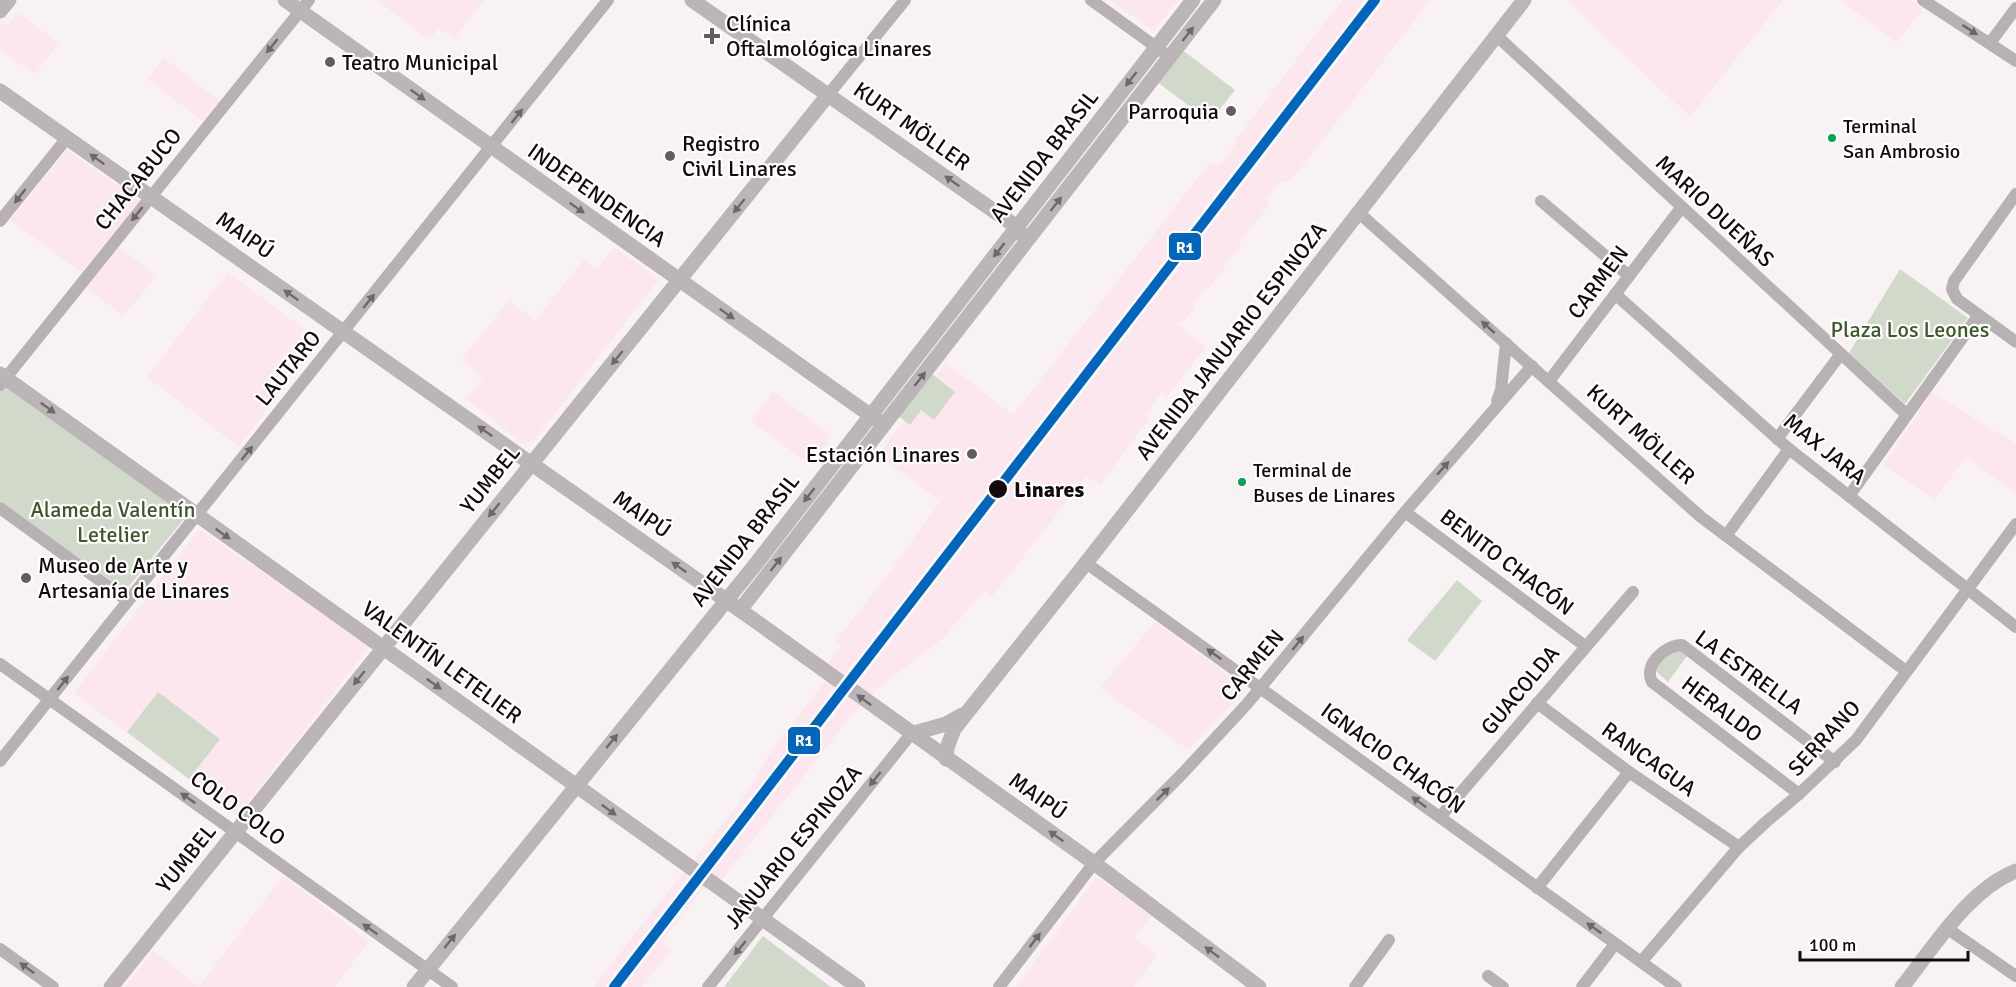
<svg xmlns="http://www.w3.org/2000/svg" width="2016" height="987" font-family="Signika,sans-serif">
<rect width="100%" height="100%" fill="#f9f2f5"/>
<g fill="#fce7ef">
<polygon points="377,0 484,0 454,39 439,28 429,40"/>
<polygon points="1110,0 1178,0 1153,31"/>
<polygon points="1343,0 1430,0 1306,162 1288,181 1280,181 1267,198 1269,205 1238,245 1241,247 1232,258 1230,256 1224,265 1225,267 1208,290 1206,288 1193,305 1195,307 1184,322 1181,321 1178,325 1206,347 1167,397 1162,392 1145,415 1149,419 1100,485 1086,477 992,597 985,591 942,639 878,688 856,710 724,877 701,891 662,942 672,950 642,987 594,987 638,929 728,817 748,790 774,746 835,669 828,663 842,645 836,641 899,560 940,501 878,455 946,363 1013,415 1210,162 1220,166 1235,145 1235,141 1314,36"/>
<polygon points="1566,0 1783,0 1690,117"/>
<polygon points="1840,0 1911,0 1923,8 1897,43"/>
<polygon points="18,13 59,43 35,74 0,50 0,25 2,23 7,26"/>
<polygon points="164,58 222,103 206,124 148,79"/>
<polygon points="67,150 140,201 81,272 10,220"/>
<polygon points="115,244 157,276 123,316 83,284"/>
<polygon points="614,247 659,279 536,438 525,445 466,399 483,377 461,360 509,300 535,321 584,259 597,269"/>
<polygon points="228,272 318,339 239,447 147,377"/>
<polygon points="773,391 832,436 810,465 751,421"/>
<polygon points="1932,392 2016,444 2016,494 1966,457 1935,499 1884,465"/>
<polygon points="199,529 370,646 237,816 74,693"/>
<polygon points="1155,622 1247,689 1188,750 1100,688"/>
<polygon points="283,876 369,941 335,987 125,987 153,951 199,986"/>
<polygon points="1097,877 1151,916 1134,939 1157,955 1134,987 1016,987"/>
</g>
<g fill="#d1daca">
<polygon points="1181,49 1235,90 1210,122 1156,81"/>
<polygon points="1900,269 1968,318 1905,404 1849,353"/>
<polygon points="932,374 955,392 934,420 921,410 910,425 897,415"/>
<polygon points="0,381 188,514 125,591 0,501"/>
<polygon points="1457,580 1482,601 1435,661 1407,640"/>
<polygon points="1673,645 1687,656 1668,682 1652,668"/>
<polygon points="158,692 220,739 189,779 127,732"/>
<polygon points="763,936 831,987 724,987"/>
</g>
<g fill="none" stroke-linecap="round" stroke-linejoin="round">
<g stroke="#b8b1b4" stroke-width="12">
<polyline points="1091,0 1163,52"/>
<polyline points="1923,0 2016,61"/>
<polyline points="1497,36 1906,414"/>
<polyline points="1990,43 2016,8"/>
<polyline points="828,95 905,0"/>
<polyline points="2016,194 1954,281 1952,289 1957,299 2016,342"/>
<polyline points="1541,201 1629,276"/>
<polyline points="1359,213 1701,517 1906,671"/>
<polyline points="0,221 67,138"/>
<polyline points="1615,294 1789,449 2016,627"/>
<polyline points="1549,381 1681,208"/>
<polyline points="0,385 309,0"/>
<polyline points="1497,401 1501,390 1506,343"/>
<polyline points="1777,439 1840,355"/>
<polyline points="1849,496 1978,316"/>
<polyline points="0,508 128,601"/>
<polyline points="1405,512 1585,646"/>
<polyline points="1726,536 1789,449"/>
<polyline points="1086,563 1676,987"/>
<polyline points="0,664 452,987"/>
<polyline points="1537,703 1629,772 1739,847"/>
<polyline points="0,761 608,0"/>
<path d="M1799,794L1652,682C1643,665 1665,645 1682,645L1835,762"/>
<polyline points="1440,817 1633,592"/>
<polyline points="1537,888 1629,772"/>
<polyline points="1948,929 2016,976"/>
<polyline points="0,949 53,987"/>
<polyline points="1641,962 1739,847 1766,822 1799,794 1856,740 2016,524"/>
<polyline points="1488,976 1503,987"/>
<polyline points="708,987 911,734"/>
<polyline points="999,987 1094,863 1183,773 1247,704 1405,512 1532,366"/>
<polyline points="1355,987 1389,940"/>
<polyline points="1582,987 1615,944"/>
</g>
<g stroke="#bbb5b7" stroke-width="15">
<polyline points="285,0 877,420"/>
<polyline points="692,0 1017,227 1021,234"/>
<polyline points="0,11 9,0"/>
<polyline points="0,91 740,610 1094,863 1259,987"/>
<polyline points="0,374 858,987"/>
<polyline points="740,610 1214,0"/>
<polyline points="911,734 946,724 962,715"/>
<polyline points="946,759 947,748 954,729 1086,563 1524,0"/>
<polyline points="111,987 828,95"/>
<polyline points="414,987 755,565 1193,0"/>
<path d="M1902,987C1934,947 1968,890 2016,871"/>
</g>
<defs>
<polyline id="rail-1" points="614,987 1375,0"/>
</defs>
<use href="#rail-1" stroke="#fff" stroke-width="15"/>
<use href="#rail-1" stroke="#0065bd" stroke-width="10"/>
</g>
<defs><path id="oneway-solid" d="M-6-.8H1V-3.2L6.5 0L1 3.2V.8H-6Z" transform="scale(1.5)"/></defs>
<g fill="#6e6569">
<use href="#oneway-solid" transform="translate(1970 30) rotate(33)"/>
<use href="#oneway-solid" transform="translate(272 46) rotate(129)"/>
<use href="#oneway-solid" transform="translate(517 116) rotate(-52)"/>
<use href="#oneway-solid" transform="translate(20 196) rotate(128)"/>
<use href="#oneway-solid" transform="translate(137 214) rotate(129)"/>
<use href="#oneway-solid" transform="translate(369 301) rotate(-51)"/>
<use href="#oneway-solid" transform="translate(1488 327) rotate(-138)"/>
<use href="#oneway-solid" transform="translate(247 453) rotate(-51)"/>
<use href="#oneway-solid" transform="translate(1443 468) rotate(-49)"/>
<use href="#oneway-solid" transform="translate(1298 643) rotate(-51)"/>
<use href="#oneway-solid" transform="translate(1214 654) rotate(-144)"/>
<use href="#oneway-solid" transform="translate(63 683) rotate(-52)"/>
<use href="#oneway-solid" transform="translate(875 779) rotate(129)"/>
<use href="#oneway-solid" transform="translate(1163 794) rotate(-45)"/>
<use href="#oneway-solid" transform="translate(188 798) rotate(-145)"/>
<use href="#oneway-solid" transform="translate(1419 802) rotate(-144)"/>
<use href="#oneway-solid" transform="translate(1594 928) rotate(-145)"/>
<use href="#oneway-solid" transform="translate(370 929) rotate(-145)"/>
<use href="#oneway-solid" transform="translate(1035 940) rotate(-53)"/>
<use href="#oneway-solid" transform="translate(740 948) rotate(129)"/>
<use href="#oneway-solid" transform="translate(27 968) rotate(-144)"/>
</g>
<g fill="#6f686a">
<use href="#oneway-solid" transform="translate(1188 34) rotate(-52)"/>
<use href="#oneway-solid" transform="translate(1131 79) rotate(128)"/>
<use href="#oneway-solid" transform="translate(418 95) rotate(36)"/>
<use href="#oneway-solid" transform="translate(97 159) rotate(-145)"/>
<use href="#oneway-solid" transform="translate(952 181) rotate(-145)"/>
<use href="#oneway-solid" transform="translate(1056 204) rotate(-52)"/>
<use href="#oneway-solid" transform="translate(739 206) rotate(129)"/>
<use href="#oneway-solid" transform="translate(577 208) rotate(35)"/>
<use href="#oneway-solid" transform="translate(999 250) rotate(128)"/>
<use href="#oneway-solid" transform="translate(291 295) rotate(-145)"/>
<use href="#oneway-solid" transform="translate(727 314) rotate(35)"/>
<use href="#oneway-solid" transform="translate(617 358) rotate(129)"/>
<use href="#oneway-solid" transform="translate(920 379) rotate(-52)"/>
<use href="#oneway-solid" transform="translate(48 408) rotate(36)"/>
<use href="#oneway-solid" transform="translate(485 431) rotate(-145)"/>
<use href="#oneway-solid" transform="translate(809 495) rotate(128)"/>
<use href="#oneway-solid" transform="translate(494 510) rotate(129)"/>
<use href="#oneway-solid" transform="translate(223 534) rotate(35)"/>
<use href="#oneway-solid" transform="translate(776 564) rotate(-52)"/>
<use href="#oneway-solid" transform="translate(679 567) rotate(-145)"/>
<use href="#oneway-solid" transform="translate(359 678) rotate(129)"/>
<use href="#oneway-solid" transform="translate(434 684) rotate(36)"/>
<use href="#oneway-solid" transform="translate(864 700) rotate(-144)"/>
<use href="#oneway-solid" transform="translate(612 741) rotate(-51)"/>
<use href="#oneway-solid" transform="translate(609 810) rotate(36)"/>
<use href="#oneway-solid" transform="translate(1056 836) rotate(-145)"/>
<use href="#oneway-solid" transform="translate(450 941) rotate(-51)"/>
<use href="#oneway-solid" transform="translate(1212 952) rotate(-143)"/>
</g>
<g fill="#645b5e" stroke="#fff" stroke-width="2">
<path d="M709 27h6v6h6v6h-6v6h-6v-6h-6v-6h6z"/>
<circle cx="330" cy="62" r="6"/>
<circle cx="1231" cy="111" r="6"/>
<circle cx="670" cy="156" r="6"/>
<circle cx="972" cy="454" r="6"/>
<circle cx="26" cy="578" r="6"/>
</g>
<g fill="#00a651" stroke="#fff" stroke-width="2">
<circle cx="1832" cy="138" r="5"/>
<circle cx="1242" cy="482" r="5"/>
</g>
<circle fill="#13090d" stroke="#fff" stroke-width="2" cx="998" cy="489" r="10"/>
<g text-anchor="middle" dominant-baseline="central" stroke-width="4.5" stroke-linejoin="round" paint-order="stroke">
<g font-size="20" fill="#13090d" stroke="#fff" text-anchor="start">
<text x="1843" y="126">Terminal<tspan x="1843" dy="25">San Ambrosio</tspan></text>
<text x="1253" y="470">Terminal de<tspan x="1253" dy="25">Buses de Linares</tspan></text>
</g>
<g font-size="22" fill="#13090d" stroke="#fff" text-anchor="start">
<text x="726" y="23">Clínica<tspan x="726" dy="25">Oftalmológica Linares</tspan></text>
<text x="342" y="62">Teatro Municipal</text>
<text x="1219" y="111" text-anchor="end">Parroquia</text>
<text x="682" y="143">Registro<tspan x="682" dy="25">Civil Linares</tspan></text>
<text x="960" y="454" text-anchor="end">Estación Linares</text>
<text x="38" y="565">Museo de Arte y<tspan x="38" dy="25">Artesanía de Linares</tspan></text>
</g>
<g font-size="22" fill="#13090d" stroke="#fff">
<text transform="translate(912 126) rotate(35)">KURT MÖLLER</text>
<text transform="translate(1044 156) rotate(-52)">AVENIDA BRASIL</text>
<text transform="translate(138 179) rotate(-51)">CHACABUCO</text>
<text transform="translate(597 195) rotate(35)">INDEPENDENCIA</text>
<text transform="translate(1715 211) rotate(43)">MARIO DUEÑAS</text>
<text transform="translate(245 235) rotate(35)">MAIPÚ</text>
<text transform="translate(1598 282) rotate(-53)">CARMEN</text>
<text transform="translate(1231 341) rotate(-52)">AVENIDA JANUARIO ESPINOZA</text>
<text transform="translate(288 368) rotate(-51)">LAUTARO</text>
<text transform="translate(1641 434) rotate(42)">KURT MÖLLER</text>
<text transform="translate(1825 449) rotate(39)">MAX JARA</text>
<text transform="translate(490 479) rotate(-51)">YUMBEL</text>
<text transform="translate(642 514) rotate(35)">MAIPÚ</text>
<text transform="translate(745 540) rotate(-52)">AVENIDA BRASIL</text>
<text transform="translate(1507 562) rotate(37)">BENITO CHACÓN</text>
<text transform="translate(442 662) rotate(36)">VALENTÍN LETELIER</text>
<text transform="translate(1252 665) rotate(-50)">CARMEN</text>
<text transform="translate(1749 672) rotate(36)">LA ESTRELLA</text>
<text transform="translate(1520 690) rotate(-50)">GUACOLDA</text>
<text transform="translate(1722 709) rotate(37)">HERALDO</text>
<text transform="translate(1824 738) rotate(-47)">SERRANO</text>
<text transform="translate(1393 758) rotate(36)">IGNACIO CHACÓN</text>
<text transform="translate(1649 759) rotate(36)">RANCAGUA</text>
<text transform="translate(1038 796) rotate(35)">MAIPÚ</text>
<text transform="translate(238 808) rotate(36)">COLO COLO</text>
<text transform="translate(793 847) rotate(-51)">JANUARIO ESPINOZA</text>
<text transform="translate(186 858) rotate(-51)">YUMBEL</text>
</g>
<g font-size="22" fill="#3b5928" stroke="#fff">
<text x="1910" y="329">Plaza Los Leones</text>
<text x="113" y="509">Alameda Valentín<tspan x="113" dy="25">Letelier</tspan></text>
</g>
<g font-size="22" font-weight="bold" fill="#13090d" stroke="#fff" text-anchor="start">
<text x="1014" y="489">Linares</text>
</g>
</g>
<g stroke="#fff" stroke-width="2">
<rect x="1168" y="232" width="34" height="29" rx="6" fill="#0065bd"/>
<rect x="787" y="726" width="34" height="29" rx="6" fill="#0065bd"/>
</g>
<g font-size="16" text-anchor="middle" font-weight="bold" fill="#fff">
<text x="1185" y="253">R1</text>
<text x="804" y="746">R1</text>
</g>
<path d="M1800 951v9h168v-9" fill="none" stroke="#13090d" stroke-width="3"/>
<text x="1809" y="951" font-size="18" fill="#13090d" stroke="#ffffff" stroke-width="4.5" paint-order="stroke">100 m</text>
</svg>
